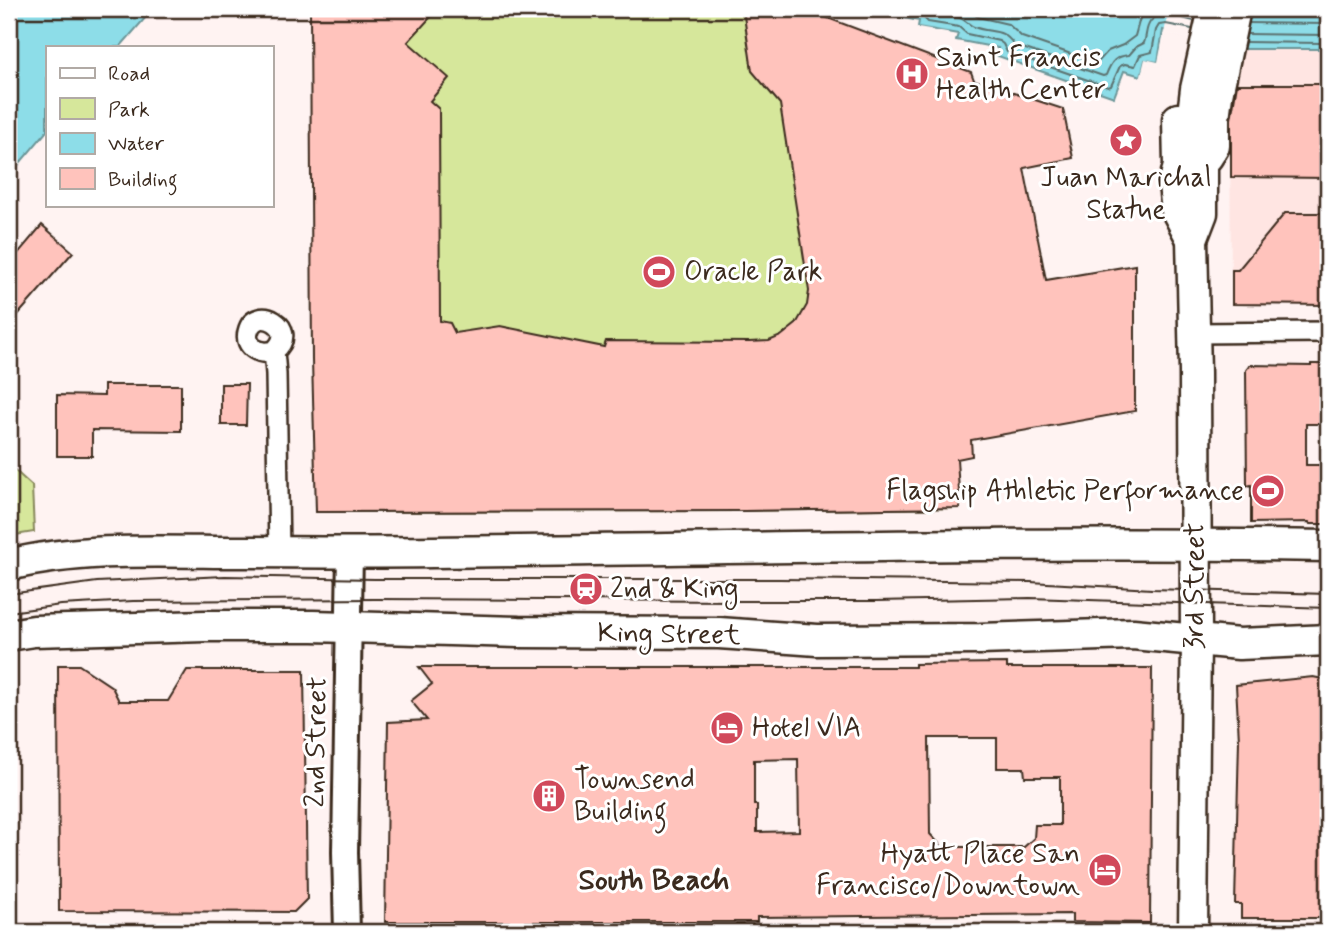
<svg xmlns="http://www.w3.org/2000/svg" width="1337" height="941" font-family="Mynerve,sans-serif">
<rect width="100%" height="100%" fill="#fff3f2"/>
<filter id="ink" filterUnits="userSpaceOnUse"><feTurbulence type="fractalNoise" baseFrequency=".0143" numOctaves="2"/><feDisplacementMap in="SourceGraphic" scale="14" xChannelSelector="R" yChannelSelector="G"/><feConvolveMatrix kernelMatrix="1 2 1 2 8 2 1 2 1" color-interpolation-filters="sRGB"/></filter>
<g filter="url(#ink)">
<polygon fill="#ffe5e2" points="1236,49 1325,49 1324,53 1328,54 1328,306 1231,305 1230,84"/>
<g fill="#d6e79b" stroke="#88885c" stroke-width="2">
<polygon points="414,9 737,9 928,69 948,380 960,508 744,511 316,512 316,473 360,72"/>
<polygon points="9,465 32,486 34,532 9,536"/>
</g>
<g fill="#8ddde8" stroke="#6c9597" stroke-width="2">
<polygon points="9,9 153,9 120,47 47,47 47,131 9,176"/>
<polygon points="880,9 1328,9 1328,54 1324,53 1324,49 1236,49 1236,46 1163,30 1158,62 1145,60 1141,76 1124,71 1114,97 995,55 998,48 956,40 958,34 918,27 919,21 879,13"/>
</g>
<polygon fill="#fff3f2" points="1169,9 1245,9 1223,47 1166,34 1161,64 1158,66 1147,64 1144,77 1140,79 1145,59 1158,62"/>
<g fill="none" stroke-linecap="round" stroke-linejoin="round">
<g stroke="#5c726f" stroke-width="2">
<polyline points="895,9 920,14 928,22 959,27 967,34 999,41 1003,44 1007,52 1108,87 1111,86 1120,66 1125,64 1135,66 1140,55 1152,52 1156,30 1159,25 1166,24 1192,29"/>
<path d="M928,9C936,18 949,15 960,18C966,20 969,25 974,27C992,34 1002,27 1014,45L1103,76L1106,75C1111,62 1115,56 1129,55L1136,47L1144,43C1146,38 1146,31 1148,26C1155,7 1180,18 1194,21"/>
<polyline points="965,9 978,17 1008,24 1022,37 1097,63 1108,51 1123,45 1135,36 1140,18 1149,9"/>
<polyline points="1249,23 1328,24"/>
<polyline points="1247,34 1328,35"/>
<polyline points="1245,42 1323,43 1328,45"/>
</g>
</g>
<g fill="#ffc3bc" stroke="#3b2a1e" stroke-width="2" fill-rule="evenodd">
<polygon points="310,9 438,9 408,42 449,78 430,101 439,109 440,321 450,323 455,333 500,326 604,347 606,341 749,342 769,341 781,336 796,324 807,305 809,291 780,104 752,71 743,9 804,9 971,72 974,80 1063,109 1073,158 1024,168 1046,280 1135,265 1135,411 971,440 972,456 957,459 960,508 744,511 316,512 312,360"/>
<polygon points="1237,84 1328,84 1328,178 1231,177 1231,119"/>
<polygon points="1285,213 1328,213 1328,305 1232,304 1232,270 1238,270"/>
<polygon points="42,225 73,252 9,325 9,264"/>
<polygon points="1311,364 1328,364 1328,424 1306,424 1306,465 1328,465 1328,524 1310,524 1309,522 1251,523 1251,485 1247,486 1246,370 1250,365 1311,366"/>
<polygon points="221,384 247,384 246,425 221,425"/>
<polygon points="104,385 181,385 181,431 92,430 92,456 57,456 57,395 104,396"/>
<path d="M1007,663V668H1152L1150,923L1072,922V914L757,917V922H385L388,722L427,720L411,701L432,684L419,667H915V664ZM929,738H997V768H1024L1025,777H1060V825H1035L1034,838L1024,847H942L930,834ZM798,759L799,831L757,832V805H754V760Z"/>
<polygon points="58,665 79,665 112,687 119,701 168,701 187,670 304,670 307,899 294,912 59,911"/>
<polygon points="1313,677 1328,680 1328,918 1241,918 1241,904 1235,904 1239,740 1236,685"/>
</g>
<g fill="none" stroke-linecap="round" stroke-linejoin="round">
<defs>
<g id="minor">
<polyline points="1194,333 1328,332"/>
<path d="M274,351C261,355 244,348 248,332C255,302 302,328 274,351L276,374L279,552"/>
</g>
<polyline id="tertiary" points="347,932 345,852 350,552"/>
<polyline id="secondary" points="1193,932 1196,640"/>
<g id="primary">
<polyline points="1178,119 1179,166 1174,184 1177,211 1192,239"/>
<polyline points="1207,157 1214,146 1214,118 1217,95 1235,9"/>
<path d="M9,565C75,549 146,551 214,552C287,552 360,553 433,552C731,549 1030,541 1328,546"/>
<polyline points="9,635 34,631 205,626 313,626 519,632 719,633 817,640 980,639 1133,634 1239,644 1328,640"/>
<polyline points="1196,640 1195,372 1192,239 1202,213 1202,163 1195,140 1193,114 1196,89 1214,9"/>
</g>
</defs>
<use href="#minor" stroke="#3b2a1e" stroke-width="24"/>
<use href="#tertiary" stroke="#3b2a1e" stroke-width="30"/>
<use href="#secondary" stroke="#3b2a1e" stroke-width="33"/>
<use href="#primary" stroke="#3b2a1e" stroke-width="35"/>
<use href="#minor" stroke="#fff" stroke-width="19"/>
<use href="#tertiary" stroke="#fff" stroke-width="24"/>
<use href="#secondary" stroke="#fff" stroke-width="28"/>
<use href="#primary" stroke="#fff" stroke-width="30"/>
<g stroke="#3b2a1e" stroke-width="2">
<polyline points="9,594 97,582 225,576 374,579 780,579 1030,582 1152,589 1328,594"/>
<polyline points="9,612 61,605 133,601 375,599 740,601 876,601 1030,598 1328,608"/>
</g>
</g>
</g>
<defs>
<symbol id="hospital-disc" viewBox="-11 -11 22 22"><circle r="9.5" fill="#d1495b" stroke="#fff"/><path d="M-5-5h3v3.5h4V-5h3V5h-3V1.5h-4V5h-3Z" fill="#fff"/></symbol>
<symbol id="sight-disc" viewBox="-11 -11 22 22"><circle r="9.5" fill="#d1495b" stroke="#fff"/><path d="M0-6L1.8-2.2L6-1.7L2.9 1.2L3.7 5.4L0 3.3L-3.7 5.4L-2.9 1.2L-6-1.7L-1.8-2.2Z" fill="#fff"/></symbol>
<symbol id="stadium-disc" viewBox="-11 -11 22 22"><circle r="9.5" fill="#d1495b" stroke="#fff"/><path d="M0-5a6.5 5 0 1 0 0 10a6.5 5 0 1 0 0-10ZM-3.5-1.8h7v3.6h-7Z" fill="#fff"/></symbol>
<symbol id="station-disc" viewBox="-11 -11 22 22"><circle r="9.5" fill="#d1495b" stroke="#fff"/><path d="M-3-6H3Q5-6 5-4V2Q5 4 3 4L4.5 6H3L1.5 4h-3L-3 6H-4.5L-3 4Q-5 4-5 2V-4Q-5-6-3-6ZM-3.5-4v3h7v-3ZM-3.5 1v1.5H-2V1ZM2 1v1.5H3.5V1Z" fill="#fff"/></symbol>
<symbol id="hotel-disc" viewBox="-11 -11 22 22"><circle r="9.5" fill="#d1495b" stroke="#fff"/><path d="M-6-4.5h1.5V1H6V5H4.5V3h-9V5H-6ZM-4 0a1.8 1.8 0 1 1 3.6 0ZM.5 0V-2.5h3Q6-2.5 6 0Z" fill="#fff"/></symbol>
<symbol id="building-disc" viewBox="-11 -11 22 22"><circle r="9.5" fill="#d1495b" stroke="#fff"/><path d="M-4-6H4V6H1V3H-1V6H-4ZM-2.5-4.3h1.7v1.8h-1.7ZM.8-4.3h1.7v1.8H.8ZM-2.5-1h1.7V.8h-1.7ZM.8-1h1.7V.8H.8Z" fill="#fff"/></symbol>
</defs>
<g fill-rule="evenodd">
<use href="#hospital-disc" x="893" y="55" width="38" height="38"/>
<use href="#sight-disc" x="1107" y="121" width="38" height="38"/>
<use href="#stadium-disc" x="640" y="253" width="38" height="38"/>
<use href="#stadium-disc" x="1249" y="472" width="38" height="38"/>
<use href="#station-disc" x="567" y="570" width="38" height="38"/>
<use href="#hotel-disc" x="708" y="709" width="38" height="38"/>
<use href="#building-disc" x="530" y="777" width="38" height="38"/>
<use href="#hotel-disc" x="1086" y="851" width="38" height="38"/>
</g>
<g text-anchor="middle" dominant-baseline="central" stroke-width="6" stroke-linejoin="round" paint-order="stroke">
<g font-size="28" fill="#3b2a1e" stroke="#fff" text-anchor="start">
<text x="936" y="58">Saint Francis<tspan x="936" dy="32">Health Center</tspan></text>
<text x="1126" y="178" text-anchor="middle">Juan Marichal<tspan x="1126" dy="32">Statue</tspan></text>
<text x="684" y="272">Oracle Park</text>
<text x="1244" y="491" text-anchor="end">Flagship Athletic Performance</text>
<text x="610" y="589">2nd &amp; King</text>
<text x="752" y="728">Hotel VIA</text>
<text x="574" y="780">Townsend<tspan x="574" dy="32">Building</tspan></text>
<text x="1080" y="854" text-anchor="end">Hyatt Place San<tspan x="1080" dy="32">Francisco/Downtown</tspan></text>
</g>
<g font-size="28" fill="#3b2a1e" stroke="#fff">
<text transform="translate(1195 586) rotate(-90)">3rd Street</text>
<text transform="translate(669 635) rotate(1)">King Street</text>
<text transform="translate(317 742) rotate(-89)">2nd Street</text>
</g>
<g font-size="30" font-weight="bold" fill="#3b2a1e" stroke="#fff">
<text x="654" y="880">South Beach</text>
</g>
</g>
<rect width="1337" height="941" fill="none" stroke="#fff" stroke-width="35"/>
<rect x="18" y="18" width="1302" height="906" fill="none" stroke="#3b2a1e" stroke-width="2.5" filter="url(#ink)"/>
<rect x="46" y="46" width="228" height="161" fill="#ffffff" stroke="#b1aaa5" stroke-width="2"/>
<rect x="60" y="68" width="35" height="10" fill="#ffffff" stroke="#b1aaa5" stroke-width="2"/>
<text x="108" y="80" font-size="21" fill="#3b2a1e">Road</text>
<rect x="60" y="98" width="35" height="21" fill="#d6e79b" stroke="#b1aaa5" stroke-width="2"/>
<text x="108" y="116" font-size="21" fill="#3b2a1e">Park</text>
<rect x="60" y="133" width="35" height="21" fill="#8ddde8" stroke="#b1aaa5" stroke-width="2"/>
<text x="108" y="150" font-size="21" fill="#3b2a1e">Water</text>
<rect x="60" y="168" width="35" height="21" fill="#ffc3bc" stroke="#b1aaa5" stroke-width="2"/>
<text x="108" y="186" font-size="21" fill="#3b2a1e">Building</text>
</svg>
